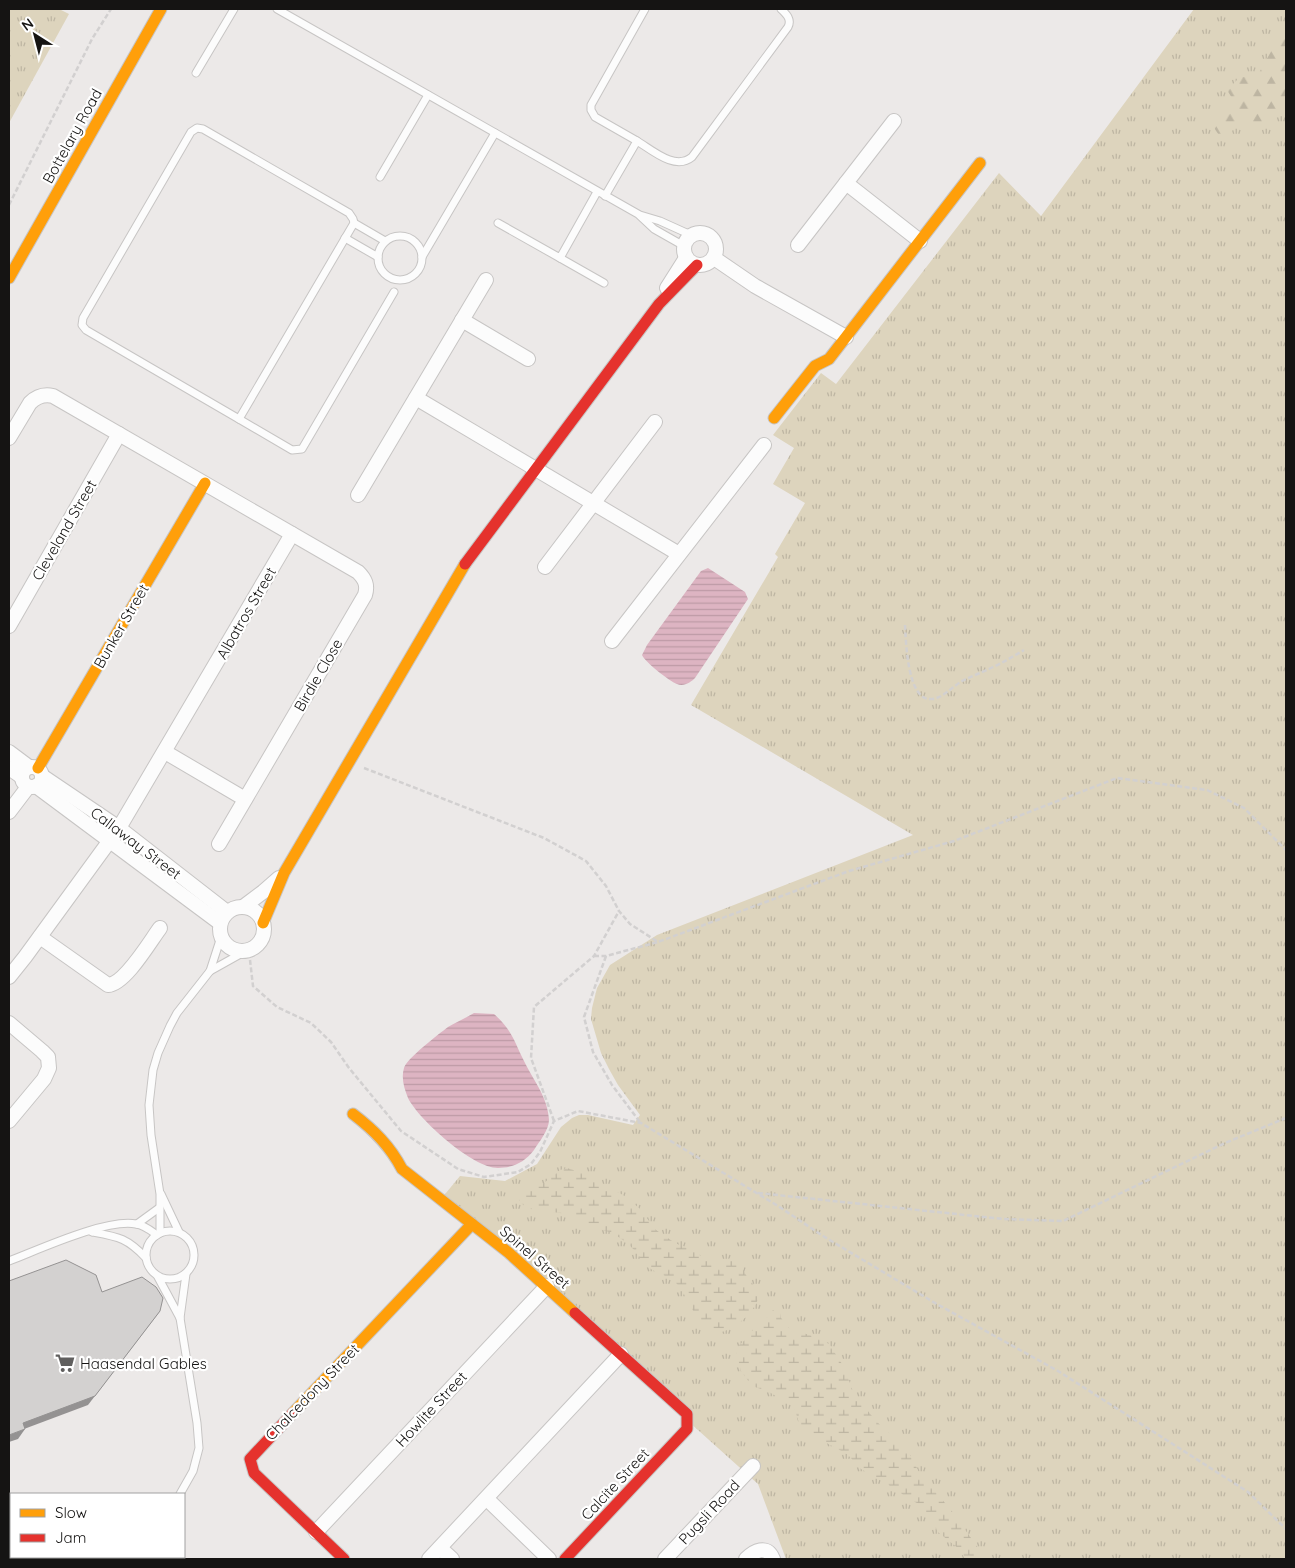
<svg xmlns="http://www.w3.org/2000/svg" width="1295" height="1568" font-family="Quicksand,sans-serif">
<defs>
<pattern id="grass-tufts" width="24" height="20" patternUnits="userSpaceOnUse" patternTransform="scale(1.25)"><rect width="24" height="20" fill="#ddd4bd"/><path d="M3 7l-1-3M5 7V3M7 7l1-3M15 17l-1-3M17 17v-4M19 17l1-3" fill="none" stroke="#bdb5a2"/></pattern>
<pattern id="forest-firs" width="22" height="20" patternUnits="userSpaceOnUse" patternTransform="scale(1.25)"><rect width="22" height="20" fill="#ddd4bd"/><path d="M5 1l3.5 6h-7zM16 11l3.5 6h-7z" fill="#bdb5a2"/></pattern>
<pattern id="wetland-marsh" width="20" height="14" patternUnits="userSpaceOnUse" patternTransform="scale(1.25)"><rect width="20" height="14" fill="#ddd4bd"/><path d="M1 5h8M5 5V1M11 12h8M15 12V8" fill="none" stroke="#bdb5a2"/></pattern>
<pattern id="water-rules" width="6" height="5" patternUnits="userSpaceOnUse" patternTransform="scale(1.25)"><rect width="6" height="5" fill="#ddb4c2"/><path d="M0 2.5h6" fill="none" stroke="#bd9aa6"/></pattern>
</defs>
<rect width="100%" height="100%" fill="#ece9e8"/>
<g fill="url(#grass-tufts)">
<polygon points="9,9 59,9 69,14 9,123"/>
<polygon points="1194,9 1286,9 1286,1559 786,1559 758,1484 441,1199 460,1176 505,1181 537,1164 561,1127 572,1118 579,1115 588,1115 633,1125 640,1115 618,1085 609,1069 601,1053 591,1019 592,1008 597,988 610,965 657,935 913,835 691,705 778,557 775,554 805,503 773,484 794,448 773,435 821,373 836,384 999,173 1041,216"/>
</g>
<path fill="url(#forest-firs)" d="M1286,30V105L1259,124L1255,126L1242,123L1228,134L1219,135C1206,119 1217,115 1230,106L1232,98L1227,90L1240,77H1254L1258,75L1277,39Z"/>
<g fill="url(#wetland-marsh)">
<path d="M567,1168L580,1172L623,1195L639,1208L656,1230L675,1243L694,1251L705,1259L719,1263L731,1258H738C742,1263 743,1269 746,1275C750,1282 759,1288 758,1298C756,1312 725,1340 709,1331C697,1324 688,1297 677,1284C670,1276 657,1274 648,1267C643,1263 640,1257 636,1252C629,1244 619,1236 609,1232C602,1229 594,1230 587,1227C580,1224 574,1218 568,1215C552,1209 528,1215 519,1200L525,1192L544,1183L560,1170Z"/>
<polygon points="773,1310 780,1312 781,1318 790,1329 816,1337 829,1344 844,1367 854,1394 876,1421 902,1445 910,1455 920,1474 951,1510 986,1559 965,1559 959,1549 938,1532 928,1515 919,1504 907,1498 897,1490 861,1469 847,1454 808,1433 799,1423 795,1410 791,1404 767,1391 755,1387 749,1382 741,1371 736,1351 739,1345 750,1336 753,1329 758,1323 765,1320"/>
</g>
<g fill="url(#water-rules)">
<path d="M708,568L745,592L748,599L695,678C691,682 684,687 677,684C669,681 645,662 642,655L647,645L701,571Z"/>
<path d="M474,1013L494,1014C512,1030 514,1041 524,1061C533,1080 548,1097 549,1120C549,1130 539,1142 534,1150C525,1162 513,1168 498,1168C473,1168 419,1120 408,1098C404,1088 401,1078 404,1068C406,1059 439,1034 448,1027C456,1022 466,1018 474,1013Z"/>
</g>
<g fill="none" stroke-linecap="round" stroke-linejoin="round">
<defs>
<g id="lane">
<polyline points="277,9 638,214 654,229 684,246"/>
<polyline points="196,73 234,9"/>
<polygon points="197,128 203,129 349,213 353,219 354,223 239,419 86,330 82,325 83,318 191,132"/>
<polyline points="637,141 595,117 591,110 591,105 645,9"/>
<polyline points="380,177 428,95"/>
<path d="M605,196L637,141C652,150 675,171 692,157L788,27C792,19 786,14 781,9"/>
<polyline points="640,215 660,221 691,235"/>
<polyline points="354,223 385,241"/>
<polyline points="498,223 560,258 597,192"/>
<circle cx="400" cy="258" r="22"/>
<polyline points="345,238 378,257"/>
<polyline points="422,257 495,133"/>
<polyline points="560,258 604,283"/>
<polyline points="239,419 292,450 302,449 394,292"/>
<polyline points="210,971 244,952"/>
<polyline points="161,1194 179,1232"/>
<polyline points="137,1224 159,1208"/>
<circle cx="170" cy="1255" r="24"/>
<path d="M92,1232C119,1237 127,1238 146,1258"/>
<polyline points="160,1233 160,1194 151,1135 149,1105 153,1070 158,1053 170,1026 177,1013 210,971 221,937"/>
<path d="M9,1261C38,1250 107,1218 136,1224C144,1225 150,1230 157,1235"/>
<polyline points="158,1277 180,1318"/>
<polyline points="180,1494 193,1471 199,1448 197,1423 180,1318 186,1274"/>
<polyline points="9,1518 10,1518"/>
<polyline points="130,1559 132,1557"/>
</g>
<g id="street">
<polyline points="894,121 846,183 920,241"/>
<circle cx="700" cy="249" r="16"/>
<polyline points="798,245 846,183"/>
<polyline points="714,258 755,286 846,337"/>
<polyline points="667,288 686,258"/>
<polyline points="462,320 528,359"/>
<polyline points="416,398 679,554"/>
<path d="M9,438L30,403C37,396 44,394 53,396L358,572C365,579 368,585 365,595L219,844"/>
<polyline points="358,495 486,280"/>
<polyline points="545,567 655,422"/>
<polyline points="9,626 119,434"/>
<polyline points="612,641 764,445"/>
<polyline points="9,752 29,767"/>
<polyline points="165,752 245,799"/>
<circle cx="32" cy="777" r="10"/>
<polyline points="9,768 22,777"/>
<polyline points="42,776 119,828 227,912"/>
<polyline points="36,786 220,923"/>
<polyline points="9,812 28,787"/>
<circle cx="242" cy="929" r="22"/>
<polyline points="243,907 263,892 279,878"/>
<path d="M40,937L108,985C125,984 149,943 160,928"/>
<polyline points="9,977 25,957 119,828 292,534"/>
<polyline points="9,1023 42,1051 48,1057 49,1068 44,1079 9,1121"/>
<polyline points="487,1499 549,1559"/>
<polyline points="316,1532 547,1286"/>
<polyline points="440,1548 452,1559"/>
<polyline points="429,1559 621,1354"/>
<polyline points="665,1559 753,1466"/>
<path d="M746,1559C754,1551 767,1544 773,1559"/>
</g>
<g id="slow">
<polyline points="9,278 161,9"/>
<polyline points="774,418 815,366 829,359 980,163"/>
<polyline points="38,768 205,483"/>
<polyline points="263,923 284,873 465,564"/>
<path d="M353,1114C374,1130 390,1146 402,1169L509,1253L575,1313"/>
<polyline points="293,1413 472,1224"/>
</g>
<g id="jam">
<polyline points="465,564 659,304 697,265"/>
<polyline points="293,1413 250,1459 254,1473 344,1559"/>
<polyline points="565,1559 687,1429 687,1414 575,1313"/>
</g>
</defs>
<use href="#lane" stroke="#c7c5c4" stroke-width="9"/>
<use href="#street" stroke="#c7c5c4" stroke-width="16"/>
<use href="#slow" stroke="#c7c5c4" stroke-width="13"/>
<use href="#jam" stroke="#c7c5c4" stroke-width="13"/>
<g stroke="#d2d0d0" stroke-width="2.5" stroke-dasharray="5 2.5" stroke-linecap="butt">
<polyline points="9,205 92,39 111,9"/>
<path d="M905,625C906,641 907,702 932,699C943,698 952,687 962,681C972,676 983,672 993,667C1004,662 1014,656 1024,650"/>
<polyline points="364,768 544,838 586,861 606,886 619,911 630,924 658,942 849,871 954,841 1117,778 1207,790 1244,808 1286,850"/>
<polyline points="594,956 606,956 658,942"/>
<polyline points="606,956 584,1017 593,1052 612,1085 640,1122"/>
<polyline points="250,960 253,986 277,1007 311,1023 331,1042 349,1068 401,1131 458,1169 484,1177 518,1172 531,1164 540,1152 554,1121 578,1111 641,1123 778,1206 823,1236 935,1303 1058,1371 1248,1492 1286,1529"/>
<polyline points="554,1121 531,1058 534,1007 594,956 619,911"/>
<polyline points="758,1193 1003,1219 1063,1221 1225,1143 1286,1118"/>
</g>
<use href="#lane" stroke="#fcfcfc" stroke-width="7"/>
<use href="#street" stroke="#fcfcfc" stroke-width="14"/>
<use href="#slow" stroke="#ff9f0a" stroke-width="11"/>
<use href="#jam" stroke="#e5322d" stroke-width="11"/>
</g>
<g fill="#949292">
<polygon points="160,1311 88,1405 16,1432 23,1423"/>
<polygon points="25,1429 18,1439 9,1442 9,1435"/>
</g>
<polygon fill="#d3d1d0" stroke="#949292" points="66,1260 96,1275 102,1292 142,1277 156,1287 163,1298 160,1311 95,1396 23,1423 25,1429 9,1435 9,1281"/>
<defs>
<symbol id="supermarket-bare" viewBox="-9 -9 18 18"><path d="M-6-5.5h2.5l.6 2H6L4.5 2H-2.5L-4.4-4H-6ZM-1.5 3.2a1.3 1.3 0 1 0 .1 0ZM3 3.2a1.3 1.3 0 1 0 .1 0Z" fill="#605f5e" stroke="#fff" stroke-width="2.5" paint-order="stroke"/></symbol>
</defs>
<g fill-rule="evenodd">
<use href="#supermarket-bare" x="51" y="1349" width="28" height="28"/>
</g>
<g text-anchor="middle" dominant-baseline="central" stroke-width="4.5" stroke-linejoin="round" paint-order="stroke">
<g font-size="15" fill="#151413" stroke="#fff">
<text transform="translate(72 136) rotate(-61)">Bottelary Road</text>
<text transform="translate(64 530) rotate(-60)">Cleveland Street</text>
<text transform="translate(246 613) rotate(-60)">Albatros Street</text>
<text transform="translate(121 626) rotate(-60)">Bunker Street</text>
<text transform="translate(318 675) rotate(-60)">Birdie Close</text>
<text transform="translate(136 843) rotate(37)">Callaway Street</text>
<text transform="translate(535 1257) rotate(41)">Spinel Street</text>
<text transform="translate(312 1392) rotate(-46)">Chalcedony Street</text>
<text transform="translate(431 1409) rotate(-47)">Howlite Street</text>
<text transform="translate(615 1484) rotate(-47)">Calcite Street</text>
<text transform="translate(709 1512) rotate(-47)">Pugsli Road</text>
</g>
<g font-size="15" fill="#151413" stroke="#fff" text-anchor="start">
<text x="80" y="1363">Haasendal Gables</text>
</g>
</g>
<rect width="1295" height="1568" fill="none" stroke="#151413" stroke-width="20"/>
<rect x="10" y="1493" width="175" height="65" fill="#ffffff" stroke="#a1a1a1"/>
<rect x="20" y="1509" width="25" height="8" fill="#ff9f0a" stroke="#a1a1a1"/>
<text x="55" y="1518" font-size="15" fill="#151413">Slow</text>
<rect x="20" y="1534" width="25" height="8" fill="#e5322d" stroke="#a1a1a1"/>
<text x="55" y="1543" font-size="15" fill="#151413">Jam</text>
<g transform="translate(35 35) rotate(324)" stroke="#ffffff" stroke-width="4" paint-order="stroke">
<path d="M0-4L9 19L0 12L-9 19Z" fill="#151413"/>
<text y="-8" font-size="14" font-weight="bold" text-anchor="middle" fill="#151413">N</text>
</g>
</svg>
